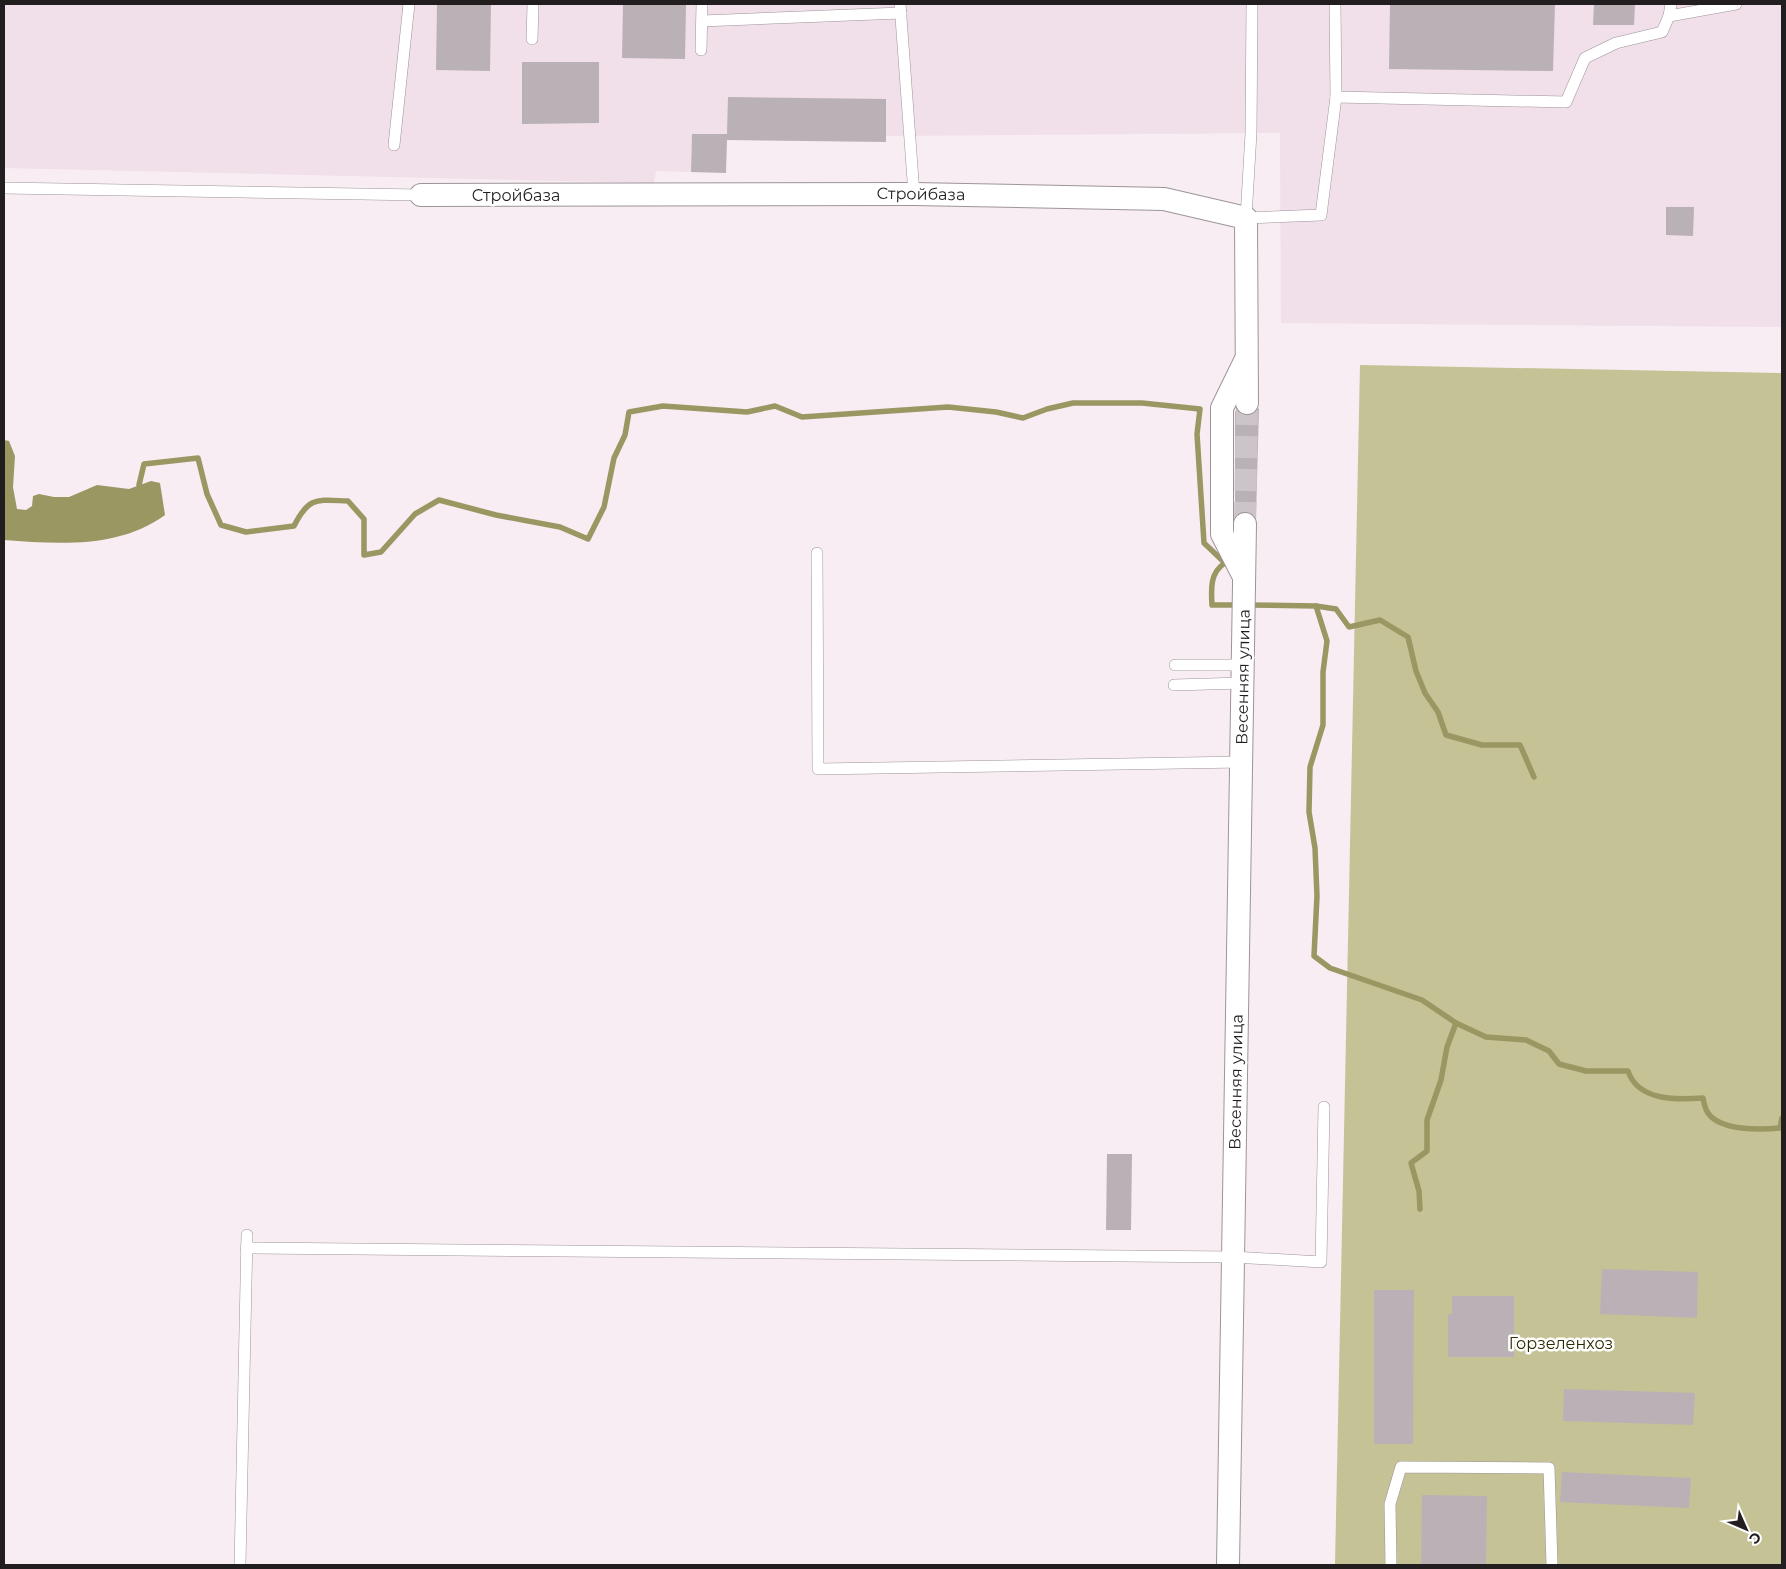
<svg xmlns="http://www.w3.org/2000/svg" width="1786" height="1569" font-family="Montserrat,sans-serif">
<rect width="100%" height="100%" fill="#f7edf2"/>
<polygon fill="#f1dfe9" points="4,4 1782,4 1782,327 1281,323 1280,133 886,136 692,134 691,172 656,171 654,183 4,168"/>
<polygon fill="#c5c296" points="1360,365 1782,373 1782,1565 1335,1565"/>
<path fill="#9b9763" d="M4,440L9,441L15,456L13,487L17,509L26,510L32,506L33,496L39,494L54,497H69L97,485L129,489L151,481L160,483L165,515C119,549 57,544 4,540Z"/>
<g fill="none" stroke-linecap="round" stroke-linejoin="round">
<g stroke="#9b9763" stroke-width="5.5">
<path d="M139,485L144,464L198,458L207,494L221,525L246,532L294,526C309,496 317,500 348,501L364,519V555L381,552L415,514L439,500L496,515L560,527L588,539L604,507L614,458L625,435L629,412L663,406L747,412L775,406L802,417L948,407L996,412L1023,418L1047,409L1073,403H1142L1200,409L1197,434L1204,543L1225,563C1210,572 1211,589 1212,605H1238"/>
<polyline points="1248,605 1316,606 1336,609 1349,627 1380,620 1408,637 1416,671 1425,693 1438,712 1446,735 1482,745 1520,745 1534,777"/>
<path d="M1316,606L1327,641L1323,672V725L1310,767L1309,812L1315,848L1317,896L1314,956L1330,968L1422,1000L1456,1023L1486,1037L1526,1040L1549,1051L1559,1064L1586,1071H1628C1638,1101 1676,1100 1703,1098C1704,1103 1705,1109 1708,1113C1720,1131 1761,1130 1780,1128L1782,1118"/>
<polyline points="1420,1209 1419,1191 1411,1163 1427,1151 1427,1120 1441,1080 1447,1047 1456,1023"/>
</g>
</g>
<g fill="#bab1b6">
<polygon points="437,4 491,4 490,71 436,70"/>
<polygon points="623,4 686,4 685,59 622,58"/>
<polygon points="1390,4 1555,4 1553,71 1389,69"/>
<polygon points="1594,4 1635,4 1634,25 1593,25"/>
<polygon points="522,62 599,62 599,123 522,124"/>
<polygon points="728,97 886,99 886,142 727,140 726,173 691,172 692,134 727,134"/>
<polygon points="1666,207 1694,207 1693,236 1666,235"/>
<polygon points="1259,408 1256,518 1246,511 1235,516 1235,411 1248,416 1254,414"/>
<polygon points="1107,1154 1132,1154 1131,1230 1106,1230"/>
<polygon points="1602,1269 1698,1272 1697,1318 1600,1314"/>
<polygon points="1374,1290 1414,1290 1413,1444 1374,1444"/>
<polygon points="1452,1296 1514,1296 1514,1357 1448,1357 1448,1314 1452,1314"/>
<polygon points="1564,1389 1695,1393 1693,1425 1563,1421"/>
<polygon points="1562,1472 1691,1478 1689,1508 1560,1502"/>
<polygon points="1422,1495 1487,1496 1486,1565 1421,1565"/>
</g>
<g fill="none" stroke-linecap="round" stroke-linejoin="round">
<polyline stroke="#ccc4c8" stroke-width="22" stroke-dasharray="22 11" stroke-linecap="butt" points="1245,524 1247,403"/>
<defs>
<g id="lane">
<polyline points="900,4 914,194"/>
<polyline points="1252,4 1251,133 1246,218 1321,215 1336,97"/>
<polyline points="1335,4 1336,97 1566,102 1585,58 1616,43 1662,32 1669,16 1671,4"/>
<polyline points="1669,16 1736,4"/>
<polyline points="702,21 901,13"/>
<polyline points="532,39 533,4"/>
<polyline points="701,50 702,4"/>
<polyline points="394,145 409,4"/>
<polyline points="4,188 421,195"/>
<polyline points="817,553 818,769 1242,762"/>
<polyline points="1175,665 1243,665"/>
<polyline points="1174,685 1243,683"/>
<polyline points="246,1248 1233,1257 1321,1262 1324,1107"/>
<polyline points="240,1565 247,1235"/>
<polyline points="1391,1565 1390,1504 1401,1467 1549,1468 1552,1565"/>
</g>
<g id="street">
<polyline points="421,195 914,194 1164,199 1246,218 1247,403"/>
<polyline points="1243,575 1222,534 1222,408 1245,361"/>
<polyline points="1228,1565 1245,524"/>
</g>
</defs>
<use href="#lane" stroke="#9d9499" stroke-width="12"/>
<use href="#street" stroke="#9d9499" stroke-width="24"/>
<use href="#lane" stroke="#fff" stroke-width="11"/>
<use href="#street" stroke="#fff" stroke-width="22"/>
</g>
<g text-anchor="middle" dominant-baseline="central" stroke-width="5" stroke-linejoin="round" paint-order="stroke">
<g font-size="16" fill="#221e20" stroke="#fff">
<text transform="translate(921 194) rotate(1)">Стройбаза</text>
<text x="516" y="195">Стройбаза</text>
<text transform="translate(1243 677) rotate(-89)">Весенняя улица</text>
<text transform="translate(1236 1082) rotate(-89)">Весенняя улица</text>
</g>
<g font-size="16" fill="#2e2a00" stroke="#fff">
<text x="1561" y="1343">Горзеленхоз</text>
</g>
</g>
<rect width="1786" height="1569" fill="none" stroke="#221e20" stroke-width="10"/>
<g transform="translate(1746 1529) rotate(135)" stroke="#ffffff" stroke-width="4" paint-order="stroke">
<path d="M0-4L9 19L0 12L-9 19Z" fill="#221e20"/>
<text y="-8" font-size="14" font-weight="bold" text-anchor="middle" fill="#221e20">С</text>
</g>
</svg>
